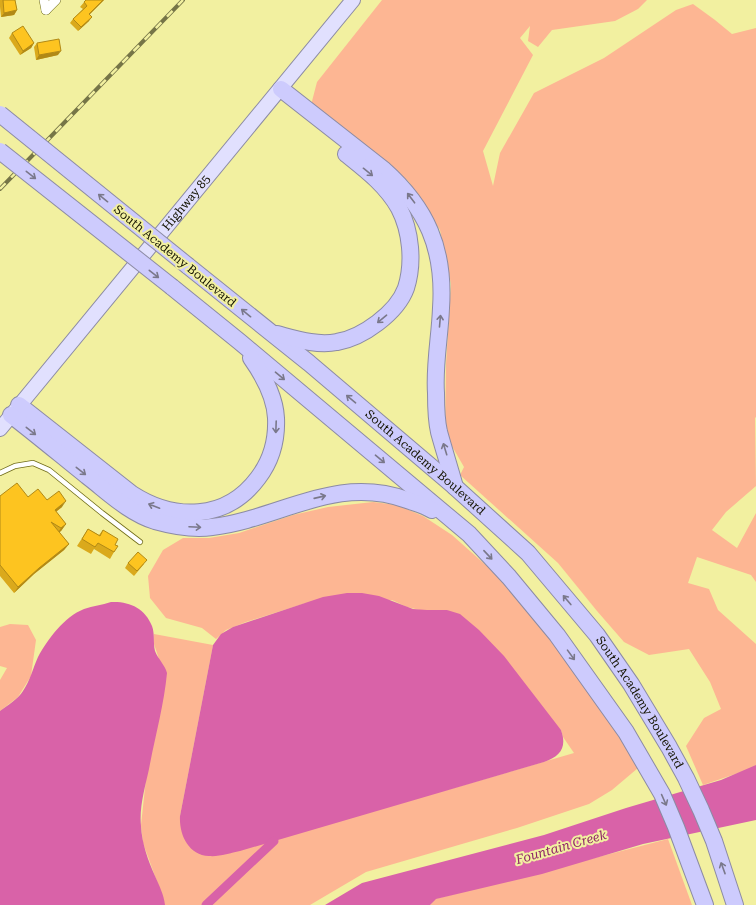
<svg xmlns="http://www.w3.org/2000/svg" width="756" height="905" font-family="'Roboto Serif',serif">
<rect width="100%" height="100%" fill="#f2f0a0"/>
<g fill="#fdb693">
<polygon points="382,0 647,0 638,9 615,21 552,30 538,47 528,41 530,26 520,38 533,55 483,151 493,186 500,153 534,93 604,58 676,10 693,4 715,20 732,34 756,28 756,417 755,418 756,486 726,512 712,530 737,548 756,513 756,582 751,575 697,557 688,583 709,589 718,610 756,644 756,767 703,785 686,746 704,718 721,709 710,682 689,649 649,655 624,642 597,611 558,563 460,475 464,467 445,434 446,364 451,284 440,230 409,182 372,150 311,105 317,82"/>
<polygon points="373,502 397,505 423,516 452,535 498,576 556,641 605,709 638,768 612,790 589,804 517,828 366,872 310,905 164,905 164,901 143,843 141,825 159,659 154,644 154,634 213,645 180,816 447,790 574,753 563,737 561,730 447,610 420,610 407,607 392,600 306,603 246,622 226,630 216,639 202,628 166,618 150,598 148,576 163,550 183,538 209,538 239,533 293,515 328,507"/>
<polygon points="10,624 28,625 36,640 31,676 18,697 0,711 0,680 7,668 0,666 0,627"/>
<polygon points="668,839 692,905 430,905 435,899"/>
</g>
<g fill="#d962a8">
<path d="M347,593H362L379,596L413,609L427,610H447L460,614L479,630L504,656L561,730C567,747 561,756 544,762L240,851C230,853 219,857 209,856C188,855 179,834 180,816L213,645L221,634L233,627L323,597Z"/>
<path d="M111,602C129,601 145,608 152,626C155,634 153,643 155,651C158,659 165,665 167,673C164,705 155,737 149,769C145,787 139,808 141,826C142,844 148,860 155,876C159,885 164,895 165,905H0V711C8,705 18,699 23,691C30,681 33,668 38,657C48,639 64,617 84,609C93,606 102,605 111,602Z"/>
<polygon points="756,765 756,820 643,844 542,874 436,899 430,905 325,905 362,883 544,835 626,808 721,780"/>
</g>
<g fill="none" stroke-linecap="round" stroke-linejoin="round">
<polyline stroke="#d962a8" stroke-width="9" points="206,905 274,841"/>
<defs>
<polyline id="lane" points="0,473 15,466 33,463 49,470 102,513 140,542"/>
<g id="street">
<polyline points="44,0 46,10"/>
<polyline points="46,10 56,0"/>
</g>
<g id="primary">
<path id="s1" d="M0,429L353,0"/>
</g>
<g id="highway">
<path d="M281,89L383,169C427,208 445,249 441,308C440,336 434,365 436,393C436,405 436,419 439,432C444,450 450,469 455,487"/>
<path id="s2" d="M188,266L309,363L455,487L528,553L597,635L631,684L669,747L686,778L701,810L714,841L735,905"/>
<polyline points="172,287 240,342 469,534 509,577 557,635 626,732 662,794 676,827 705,905"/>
<path d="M277,334C296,339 317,346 337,342C362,338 397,313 406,288C414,263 411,231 399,208C386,185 366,170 346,154"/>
<path d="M19,405L132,494C174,521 226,521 258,478C271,461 277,440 276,418C275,397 263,375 251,358"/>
<path d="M11,415C37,435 62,456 87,476C108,492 129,513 155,521C173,526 193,530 212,527C280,519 335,474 407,500C415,503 424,505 432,510"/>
</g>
</defs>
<use href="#lane" stroke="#706c19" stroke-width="6"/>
<use href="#street" stroke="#706c19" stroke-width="10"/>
<use href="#primary" stroke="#8c8ba4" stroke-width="16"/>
<use href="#highway" stroke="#8c8ba4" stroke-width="18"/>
<use href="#lane" stroke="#fff" stroke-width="4.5"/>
<use href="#street" stroke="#fff" stroke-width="9"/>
<use href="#primary" stroke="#e1e0fe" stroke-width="14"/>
<use href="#highway" stroke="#cdcbfd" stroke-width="16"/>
<defs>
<polyline id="rail" points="0,189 183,0"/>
</defs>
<use href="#rail" stroke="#767547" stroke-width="4"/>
<use href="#rail" stroke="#f2f0a0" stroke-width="2.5" stroke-dasharray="8" stroke-linecap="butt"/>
<defs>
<g id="highway-bridge">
<polyline points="0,114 188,266"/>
<polyline points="0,151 172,287"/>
</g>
</defs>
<use href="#highway-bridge" stroke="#8c8ba4" stroke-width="18" stroke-linecap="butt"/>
<use href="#highway-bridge" stroke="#cdcbfd" stroke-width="16"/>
</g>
<g fill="#daa91c">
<polygon points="0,0 15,0 17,10 14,15 1,17 0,7"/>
<polygon points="86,0 104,0 90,14 89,21 78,31 70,23 73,19 83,9 80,7"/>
<polygon points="12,33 34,43 31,48 20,55 9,38"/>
<polygon points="37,43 58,55 36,60 34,47"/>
<polygon points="0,496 28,497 47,500 62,507 56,512 66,524 61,531 59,532 69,544 64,550 34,574 14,593 0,576"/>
<polygon points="88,529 99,535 103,530 115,545 114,552 110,559 94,549 91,554 77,546"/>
<polygon points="128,563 144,564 134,576 125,568"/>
</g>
<g fill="#b18916">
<polygon points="103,0 104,0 86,18 89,14"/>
<polygon points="17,10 14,15 1,17 4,13"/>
<polygon points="92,17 89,21 78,31 81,27"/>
<polygon points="34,43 31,48 20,55 23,51"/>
<polygon points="61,51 58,55 36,60 39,55"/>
<polygon points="66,501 62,507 50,516 55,510"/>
<polygon points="66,524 61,531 57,534 61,528"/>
<polygon points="69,544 64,550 34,574 14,593 18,587 39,568"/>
</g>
<g fill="#fdc420" stroke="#b18916">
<polygon points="3,0 15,0 17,10 4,13"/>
<polygon points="86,0 103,0 89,14 92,17 81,27 73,19 87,6 84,2"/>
<polygon points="23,26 34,43 23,51 12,33"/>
<polygon points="59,39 61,51 39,55 37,43"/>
<polygon points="17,483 28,497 38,489 47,500 59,491 66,501 55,510 66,524 61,528 51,522 69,544 39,568 18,587 0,565 0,496"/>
<polygon points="88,529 100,536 103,530 118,539 115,545 118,546 114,552 98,543 95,547 82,539"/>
<polygon points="138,552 147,560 137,571 128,563"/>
</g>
<defs><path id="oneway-shaft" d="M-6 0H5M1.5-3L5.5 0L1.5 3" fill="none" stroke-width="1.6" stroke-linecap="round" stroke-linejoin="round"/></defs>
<g stroke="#7a788b">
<use href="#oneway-shaft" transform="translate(368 172) rotate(39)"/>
<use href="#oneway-shaft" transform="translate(31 175) rotate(38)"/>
<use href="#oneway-shaft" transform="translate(103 198) rotate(-141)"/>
<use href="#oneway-shaft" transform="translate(411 198) rotate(-127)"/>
<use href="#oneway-shaft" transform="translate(154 274) rotate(38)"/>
<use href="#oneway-shaft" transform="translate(246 313) rotate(-141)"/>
<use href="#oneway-shaft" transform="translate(382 319) rotate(140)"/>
<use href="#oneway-shaft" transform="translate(440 321) rotate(-85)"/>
<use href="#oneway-shaft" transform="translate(280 376) rotate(40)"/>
<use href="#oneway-shaft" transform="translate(351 399) rotate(-140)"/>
<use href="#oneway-shaft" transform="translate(276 427) rotate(92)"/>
<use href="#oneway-shaft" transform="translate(31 431) rotate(38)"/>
<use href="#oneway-shaft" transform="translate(445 449) rotate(-107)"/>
<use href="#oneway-shaft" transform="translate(380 459) rotate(40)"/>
<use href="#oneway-shaft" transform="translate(81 471) rotate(38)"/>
<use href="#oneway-shaft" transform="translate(320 497) rotate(-13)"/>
<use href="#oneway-shaft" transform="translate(154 506) rotate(-159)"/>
<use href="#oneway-shaft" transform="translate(195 527) rotate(3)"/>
<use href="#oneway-shaft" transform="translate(488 555) rotate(47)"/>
<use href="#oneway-shaft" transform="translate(567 600) rotate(-130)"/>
<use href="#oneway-shaft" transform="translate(571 655) rotate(54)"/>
<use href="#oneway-shaft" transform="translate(664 800) rotate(66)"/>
<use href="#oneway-shaft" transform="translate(723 868) rotate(-110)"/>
</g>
<g text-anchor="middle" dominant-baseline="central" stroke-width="4" stroke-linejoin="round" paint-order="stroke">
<g font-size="12" fill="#141300" stroke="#f2f0a0">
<text stroke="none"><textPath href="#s1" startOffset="293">Highway 85</textPath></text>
<text transform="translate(175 256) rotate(39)">South Academy Boulevard</text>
<text stroke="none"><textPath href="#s2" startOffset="308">South Academy Boulevard</textPath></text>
<text stroke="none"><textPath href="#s2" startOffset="632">South Academy Boulevard</textPath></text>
</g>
<g font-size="13" font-style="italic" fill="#8f2467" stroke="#f2f0a0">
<text transform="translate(561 847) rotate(-16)">Fountain Creek</text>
</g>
</g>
</svg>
